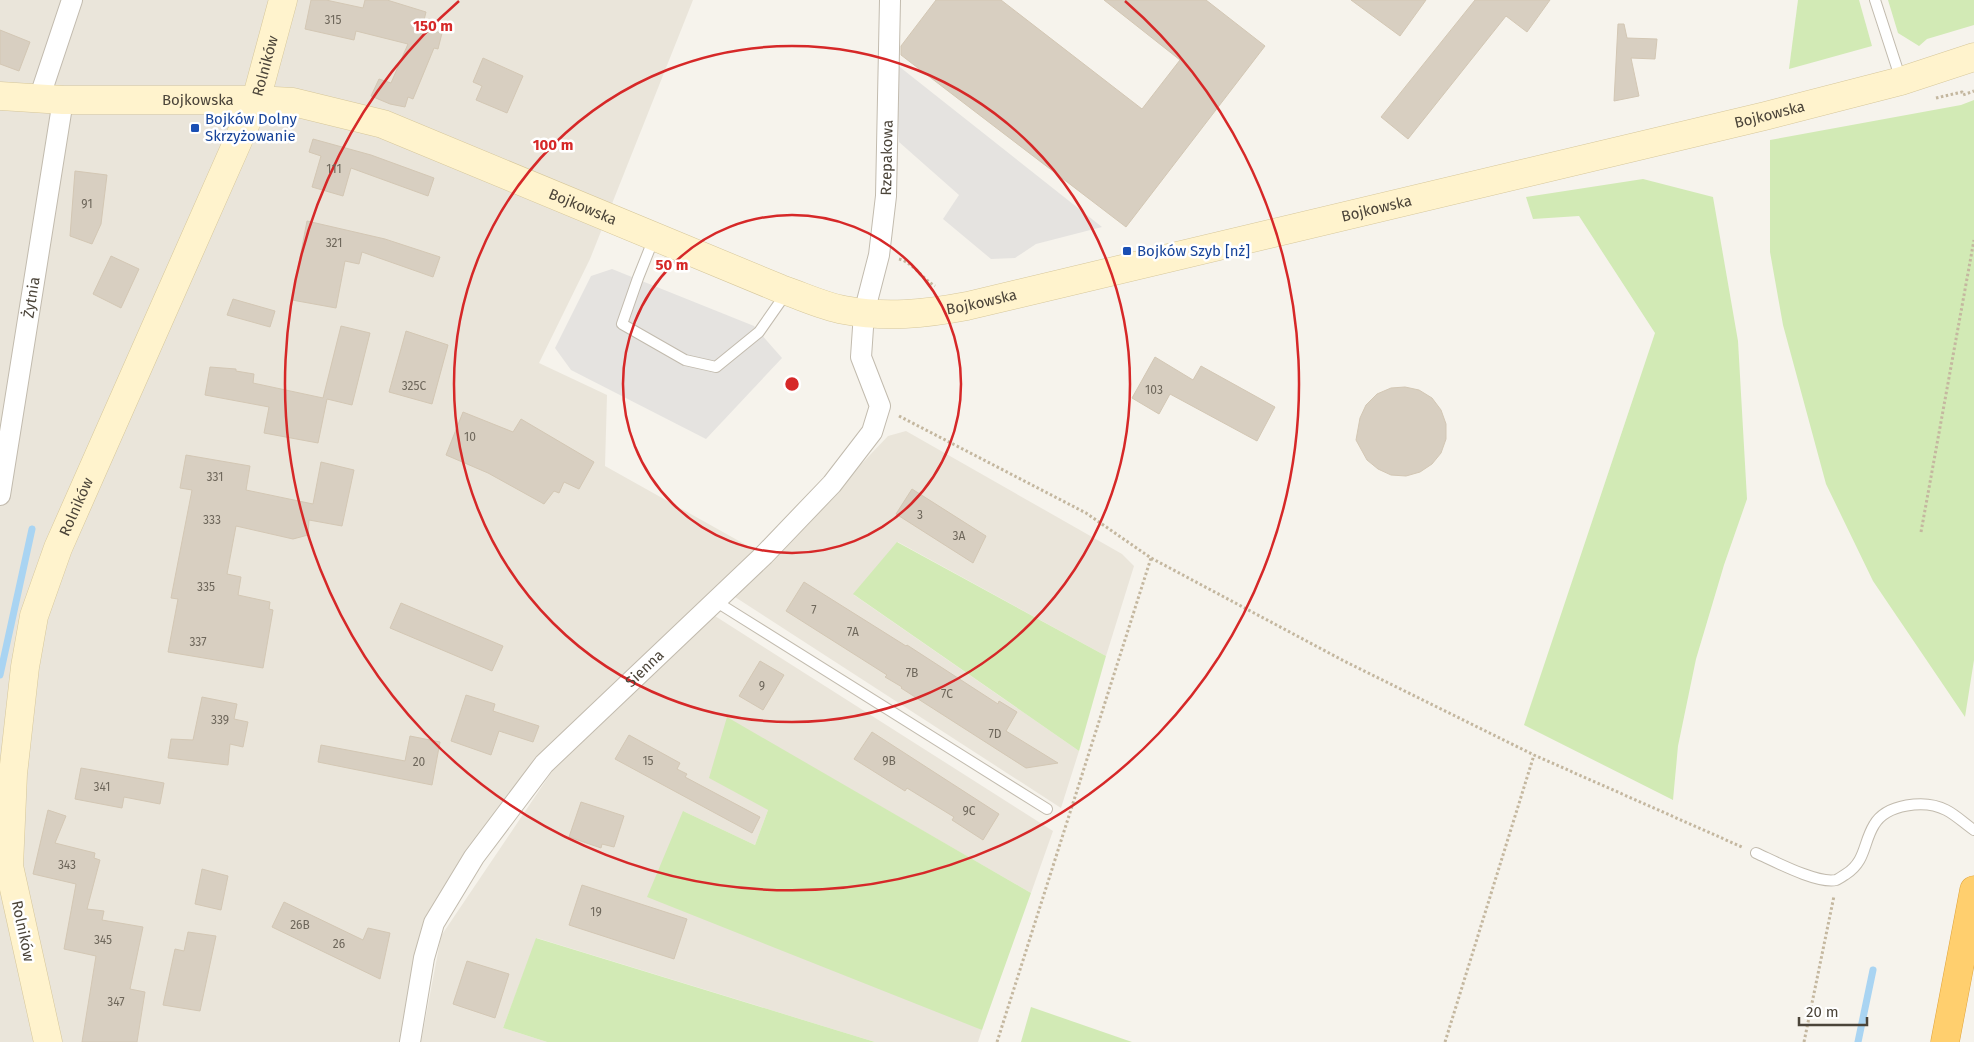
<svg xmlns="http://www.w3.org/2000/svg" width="1974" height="1042" font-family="'Fira Sans',sans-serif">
<rect width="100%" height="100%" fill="#f6f3ec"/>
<g fill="#eae5da">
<polygon points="0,0 693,0 590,259 539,363 607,395 605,466 764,555 544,764 434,923 410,1042 0,1042"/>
<polygon points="906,431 1122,554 1134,566 1106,656 898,542 854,595 1079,751 1061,808 735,597 888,436"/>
<polygon points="715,616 1053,831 1031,893 727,718 768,810 755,845 683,811 982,1030 978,1042 875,1042 537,938 503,1028 547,1042 421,1042 441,936 559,761"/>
</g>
<g fill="#d2eab5">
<polygon points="1798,0 1859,0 1872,46 1789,69"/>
<polygon points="1888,0 1974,0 1974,25 1927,39 1919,46 1898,33"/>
<polygon points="1974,100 1974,660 1965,717 1873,581 1826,484 1783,325 1770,252 1770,140 1961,105"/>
<polygon points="1643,179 1713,197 1738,341 1747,499 1724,565 1696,659 1678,746 1673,800 1524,725 1655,333 1579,216 1533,219 1526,197"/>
<polygon points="897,542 1106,656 1079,751 853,594"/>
<polygon points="727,717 1031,893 982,1030 647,897 683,811 755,845 768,810 709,778"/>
<polygon points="536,938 875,1042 547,1042 503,1028"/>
<polygon points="1031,1007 1132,1042 1021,1042"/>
</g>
<g fill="#e5e3e0">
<polygon points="896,64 1102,227 1036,244 1015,258 991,259 943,219 959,195 899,142"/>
<polygon points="612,269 754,326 782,358 706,439 571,370 555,348 591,276"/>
</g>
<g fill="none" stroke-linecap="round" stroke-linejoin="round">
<g stroke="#a9d4f2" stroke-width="7">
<polyline points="0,675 32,529"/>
<polyline points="1858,1042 1873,970"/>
</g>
</g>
<g fill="#d8cfc1" stroke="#d3c7b4">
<polygon points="311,0 326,0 363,8 365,0 387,0 426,12 422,28 442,33 438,49 434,48 413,99 408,97 405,107 390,104 371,96 379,79 391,83 408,44 356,31 354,40 305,29"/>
<polygon points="936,0 1001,0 1142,109 1180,60 1104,0 1206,0 1265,46 1126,227 901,55 901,46"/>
<polygon points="1351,0 1426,0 1400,36"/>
<polygon points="1475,0 1550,0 1527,32 1506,16 1408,139 1381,117"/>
<polygon points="1618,24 1624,24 1627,38 1657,39 1655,59 1631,58 1639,96 1614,101"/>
<polygon points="0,30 30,42 19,71 0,64"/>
<polygon points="483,58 523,76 507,113 476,100 482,86 473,82"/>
<polygon points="313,139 371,155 434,178 428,196 351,168 343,196 312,187 321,156 309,152"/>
<polygon points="75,171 107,175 101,224 92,244 70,236"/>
<polygon points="307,221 385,239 440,257 433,277 362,252 359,264 345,261 336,308 292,300"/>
<polygon points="111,256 139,269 121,308 93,294"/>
<polygon points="233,299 275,311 270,327 227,315"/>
<polygon points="341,326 370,333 352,405 327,399 318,443 264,433 269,407 205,395 210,367 236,369 236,371 254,374 253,383 323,398"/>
<polygon points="406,331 448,345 432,404 389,392"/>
<polygon points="1155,357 1193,380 1201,366 1275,407 1257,441 1170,394 1159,414 1132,398"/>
<polygon points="1405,387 1419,390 1432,398 1441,410 1446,424 1446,439 1441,453 1432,464 1420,472 1406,476 1391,475 1378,469 1367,460 1356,440 1360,418 1366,405 1377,394 1391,388"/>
<polygon points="463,412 513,432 521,419 594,462 579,489 564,482 559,493 554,491 544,504 488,473 446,455"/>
<polygon points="186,455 250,466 246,490 313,504 321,462 354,470 342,526 309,520 308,535 293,539 236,526 227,574 241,577 238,595 270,602 269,609 273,610 263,668 168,652 178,599 171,598 192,490 180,488"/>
<polygon points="912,489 986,536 973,563 896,514"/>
<polygon points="804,582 906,646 907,645 998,704 999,701 1017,712 1006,731 1058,763 1026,768 901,688 902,687 885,677 887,675 786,611"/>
<polygon points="401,603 503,646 492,671 390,628"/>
<polygon points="760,661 784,675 763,710 739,696"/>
<polygon points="466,695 495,704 493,711 539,726 533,742 499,731 491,755 451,741"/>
<polygon points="202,697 237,704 234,719 248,722 243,747 230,744 228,765 168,758 171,739 193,740"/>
<polygon points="872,732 999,814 983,840 952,820 954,817 907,788 905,791 854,759"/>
<polygon points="629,735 680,763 677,769 687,774 685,777 760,817 752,833 615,759"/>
<polygon points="410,736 440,742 432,785 318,762 321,745 405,761"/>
<polygon points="81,768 164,783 160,804 124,797 122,808 75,799"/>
<polygon points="581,802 624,816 614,847 602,844 601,848 569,837"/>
<polygon points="48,810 66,816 55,843 95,853 94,858 100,860 87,909 104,911 102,920 143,927 130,989 145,992 137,1042 82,1042 96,956 64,949 76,884 33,874"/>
<polygon points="202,869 228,876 221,910 195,904"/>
<polygon points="582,885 687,919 674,959 569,925"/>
<polygon points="284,902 363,940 368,928 390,933 380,979 272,927"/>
<polygon points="188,932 216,936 200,1011 163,1005 175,949 184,951"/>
<polygon points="467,961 509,974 495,1018 453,1004"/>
</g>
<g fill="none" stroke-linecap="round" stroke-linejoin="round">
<defs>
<g id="lane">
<polyline points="1875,0 1901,80"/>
<polyline points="654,238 638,278 622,324 685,360 716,367 759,332 787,292"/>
<polyline points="715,601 1047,809"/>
<path d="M1756,853C1774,861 1817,884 1836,880C1839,879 1843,876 1846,874C1866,861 1863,843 1874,825C1886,804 1925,799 1946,810C1956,815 1965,824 1974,830"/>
</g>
<g id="street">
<polyline points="39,99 72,0"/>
<path id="s1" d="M0,495L63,100"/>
<path id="s2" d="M410,1042L424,958L434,923L474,857L544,764L764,555L832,484L872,432L880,406L861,357L864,313L879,255L886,196L890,0"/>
</g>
<g id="secondary">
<path id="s3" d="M0,96L63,100H256L293,102L383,124L781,289C802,296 822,306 844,310C885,318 925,314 967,306L1765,116L1901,81L1974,57"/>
<path id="s4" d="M48,1042L9,866L13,774L25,667L34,616L58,548L256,100L283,0"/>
</g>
<polyline id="highway" points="1945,1042 1974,890"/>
</defs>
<use href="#lane" stroke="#c2bbae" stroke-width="12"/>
<use href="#street" stroke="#c2bbae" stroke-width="22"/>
<use href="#secondary" stroke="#d6c79b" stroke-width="29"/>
<use href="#highway" stroke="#e0a43c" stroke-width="29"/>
<g stroke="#c4b79f" stroke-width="3" stroke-dasharray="2.5 2.5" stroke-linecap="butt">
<polyline points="1936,98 1962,92 1963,95 1974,91"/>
<path d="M899,259C914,263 920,277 935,286"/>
<polyline points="899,416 1086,513 1151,558 1344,661 1534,755 1742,847"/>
<polyline points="1921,532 1974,240"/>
<polyline points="997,1042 1151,558"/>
<polyline points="1445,1042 1534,755"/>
<polyline points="1804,1042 1834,896"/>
</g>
<use href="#lane" stroke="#fff" stroke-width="10"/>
<use href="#street" stroke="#fff" stroke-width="20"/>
<use href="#secondary" stroke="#fff3cd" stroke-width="28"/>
<use href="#highway" stroke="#ffcf6e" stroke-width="28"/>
</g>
<g fill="none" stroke="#d62828" stroke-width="2.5">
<circle cx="792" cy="384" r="169"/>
<circle cx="792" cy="384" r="338"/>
<path d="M1125 1A507 507 0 1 1 459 1"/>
</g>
<g fill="#1a4fb4" stroke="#fff" stroke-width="2">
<rect x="190" y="123" width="10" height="10" rx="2.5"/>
<rect x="1122" y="246" width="10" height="10" rx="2.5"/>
</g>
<g text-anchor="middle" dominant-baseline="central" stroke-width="5" stroke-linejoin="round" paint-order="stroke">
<g font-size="12" fill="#6e675b">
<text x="333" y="20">315</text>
<text x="334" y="169">111</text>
<text x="87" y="204">91</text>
<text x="334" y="243">321</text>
<text x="414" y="386">325C</text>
<text x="1154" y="390">103</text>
<text x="470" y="437">10</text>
<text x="215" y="477">331</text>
<text x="920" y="515">3</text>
<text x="212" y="520">333</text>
<text x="959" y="536">3A</text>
<text x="206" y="587">335</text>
<text x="814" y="610">7</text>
<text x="853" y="632">7A</text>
<text x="198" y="642">337</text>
<text x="912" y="673">7B</text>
<text x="762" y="686">9</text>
<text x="947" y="694">7C</text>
<text x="220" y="720">339</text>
<text x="995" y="734">7D</text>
<text x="648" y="761">15</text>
<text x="889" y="761">9B</text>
<text x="419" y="762">20</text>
<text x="102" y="787">341</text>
<text x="969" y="811">9C</text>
<text x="67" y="865">343</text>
<text x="596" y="912">19</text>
<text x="300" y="925">26B</text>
<text x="103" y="940">345</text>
<text x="339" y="944">26</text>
<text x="116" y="1002">347</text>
</g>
<g font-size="15" fill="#4b4439" stroke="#fff">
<text stroke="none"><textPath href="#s4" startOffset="1029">Rolników</textPath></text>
<text stroke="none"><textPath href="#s3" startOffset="198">Bojkowska</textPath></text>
<text stroke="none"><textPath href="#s3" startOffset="1832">Bojkowska</textPath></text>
<text stroke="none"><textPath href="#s2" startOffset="1064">Rzepakowa</textPath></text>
<text stroke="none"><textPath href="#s3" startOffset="602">Bojkowska</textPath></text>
<text stroke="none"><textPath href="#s3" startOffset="1428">Bojkowska</textPath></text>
<text stroke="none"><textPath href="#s1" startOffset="200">Żytnia</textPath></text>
<text stroke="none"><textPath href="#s3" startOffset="1022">Bojkowska</textPath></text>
<text stroke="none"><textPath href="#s4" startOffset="549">Rolników</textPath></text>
<text stroke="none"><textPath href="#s2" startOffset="454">Sienna</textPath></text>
<text transform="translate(23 931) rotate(78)">Rolników</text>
</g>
<g font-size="15" fill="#164399" stroke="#fff" text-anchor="start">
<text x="205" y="119">Bojków Dolny<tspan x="205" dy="17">Skrzyżowanie</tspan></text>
<text x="1137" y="251">Bojków Szyb [nż]</text>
</g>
</g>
<circle cx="792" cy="384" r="8" fill="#d62828" stroke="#fff" stroke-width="2.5"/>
<g font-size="15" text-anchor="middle" font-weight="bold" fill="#d62828" stroke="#fff" stroke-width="5" stroke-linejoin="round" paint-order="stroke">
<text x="433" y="31">150 m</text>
<text x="553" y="150">100 m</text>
<text x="672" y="270">50 m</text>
</g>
<path d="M1799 1017v8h68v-8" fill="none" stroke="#4b4439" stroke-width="2.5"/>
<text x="1806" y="1017" font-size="15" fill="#4b4439" stroke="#ffffff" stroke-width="4" paint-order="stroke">20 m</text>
</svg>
